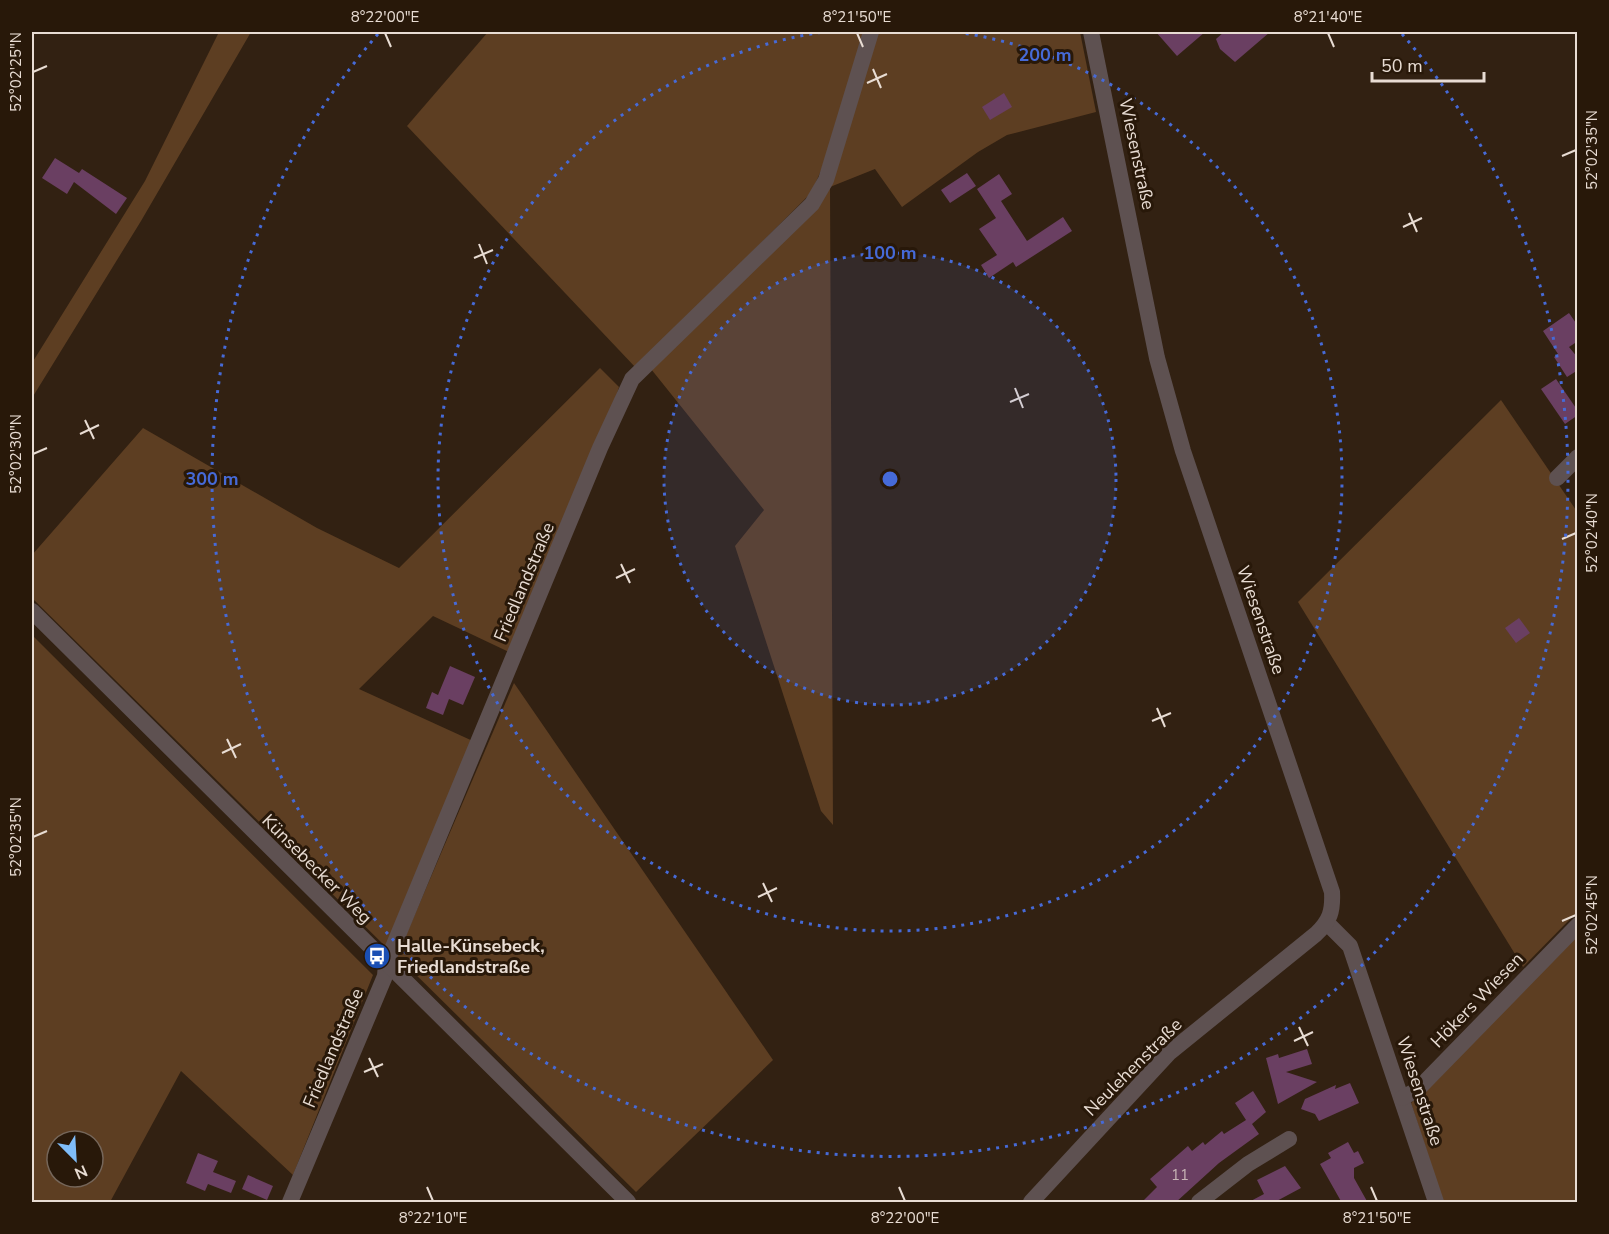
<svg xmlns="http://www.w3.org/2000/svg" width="1609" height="1234" font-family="'Nunito Sans',sans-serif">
<rect width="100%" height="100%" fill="#322112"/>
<g fill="#5d3e22" fill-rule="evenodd">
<polygon points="219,32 251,32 141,221 32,398 32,363 145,181"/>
<polygon points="488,32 864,32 824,164 811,193 636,368 407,126"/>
<polygon points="877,32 1080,32 1096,112 1007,135 978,152 902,207 875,169 830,187 833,825 821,811 735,546 764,510 651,369 817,209"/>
<polygon points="600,368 619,387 600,448 511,653 433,616 359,689 475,742 386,947 32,598 32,555 143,428 317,528 399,568"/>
<polygon points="1501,400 1578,513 1577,912 1523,967 1298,602"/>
<path d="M32,635L373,975L293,1175L181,1071L110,1202H32ZM57,1141H93V1177H57Z"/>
<polygon points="514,683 773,1060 636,1192 397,956"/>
<polygon points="1577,936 1577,1202 1443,1202 1411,1103"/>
</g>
<g fill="#6a3f62">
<polygon points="1156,32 1205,32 1177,56"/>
<polygon points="1224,32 1270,32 1235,62 1220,49 1216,39"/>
<polygon points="1004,93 1012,107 990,120 982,107"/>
<polygon points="55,158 79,173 82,169 127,198 116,214 74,182 67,194 42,178"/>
<polygon points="967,173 976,186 950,203 941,190"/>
<polygon points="999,174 1012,194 1001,201 1027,241 1063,217 1072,231 1016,267 1013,262 989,278 981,265 997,255 979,229 996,218 977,189"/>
<polygon points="1569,313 1578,326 1578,341 1569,347 1578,358 1578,370 1567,377 1554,357 1558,354 1543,331"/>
<polygon points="1556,379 1578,411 1578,415 1565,424 1541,389"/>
<polygon points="1519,618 1530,633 1516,643 1505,628"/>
<polygon points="450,666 475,677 463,705 449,699 443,715 426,708 432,692 438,695"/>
<polygon points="1307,1049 1312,1064 1286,1072 1317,1082 1278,1104 1266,1058 1278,1054 1279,1058"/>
<polygon points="1350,1083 1359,1103 1319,1121 1315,1114 1301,1109 1305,1099 1336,1085 1335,1089"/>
<polygon points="1253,1091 1266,1112 1252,1124 1259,1134 1219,1163 1175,1203 1141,1203 1157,1187 1150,1179 1188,1146 1192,1151 1203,1142 1205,1145 1222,1131 1224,1134 1246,1120 1235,1103"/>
<polygon points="1348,1142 1354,1153 1358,1151 1364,1163 1354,1168 1354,1178 1368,1203 1342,1203 1320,1164 1331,1158 1328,1153"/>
<polygon points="198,1153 218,1161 213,1172 236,1181 231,1193 208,1184 205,1191 186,1183"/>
<polygon points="1285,1166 1301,1188 1273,1203 1247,1203 1264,1194 1257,1180"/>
<polygon points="248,1175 273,1186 267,1200 242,1189"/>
</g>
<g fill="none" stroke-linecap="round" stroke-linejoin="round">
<g stroke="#5e5151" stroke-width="16">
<polyline points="1557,478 1578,457"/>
<polyline points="1328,924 1350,946 1436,1202"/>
<polyline points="1402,1098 1417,1090 1578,925"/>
<polyline points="290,1202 385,976 386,964 600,448 632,379 812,204 826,180 871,32"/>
<path d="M1031,1202L1169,1053L1316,934C1330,921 1333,911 1332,892L1183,451L1157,358L1091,32"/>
<polyline points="1199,1202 1248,1164 1289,1139"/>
</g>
<polyline stroke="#5e5151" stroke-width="16" points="32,611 628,1202"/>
</g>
<path fill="none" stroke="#e8dcd3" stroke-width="2" d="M385,33L391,47M857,33L863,47M1328,33L1334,47M873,69L881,88M33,72L47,66M867,83L887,74M1562,156L1576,150M1409,213L1417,232M1403,227L1422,218M479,244L487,264M474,258L493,250M1015,388L1023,408M1010,402L1029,394M85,420L94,439M80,434L99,425M33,454L47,448M1562,539L1576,533M621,564L630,583M616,578L635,569M1157,708L1165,727M1152,721L1171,713M227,739L236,758M222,753L241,744M33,837L47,831M763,883L772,902M758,897L777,888M1562,921L1576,915M1299,1027L1308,1046M1294,1041L1313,1032M369,1058L378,1077M364,1072L383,1064M427,1187L433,1201M899,1187L905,1201M1371,1187L1377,1201"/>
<circle cx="890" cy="479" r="226" fill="#466ad7" fill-opacity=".12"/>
<g fill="none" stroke="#466ad7" stroke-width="3" stroke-dasharray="3 6">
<circle cx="890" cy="479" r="226"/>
<path d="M957 32A452 452 0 1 1 823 32"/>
<path d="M1402 34A678 678 0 1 1 378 34"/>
</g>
<defs>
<symbol id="bus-disc" viewBox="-11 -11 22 22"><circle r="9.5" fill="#1a4fb4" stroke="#281809"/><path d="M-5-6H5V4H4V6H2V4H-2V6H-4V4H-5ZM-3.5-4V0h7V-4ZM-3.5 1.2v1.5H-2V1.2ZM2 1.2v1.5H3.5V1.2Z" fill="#fff"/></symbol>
</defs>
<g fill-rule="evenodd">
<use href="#bus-disc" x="362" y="941" width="30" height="30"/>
</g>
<g text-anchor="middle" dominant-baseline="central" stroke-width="6" stroke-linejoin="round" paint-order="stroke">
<g font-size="15" fill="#c8b5b7">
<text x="1180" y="1175">11</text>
</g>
<g font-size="18" fill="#e8dcd3" stroke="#281809">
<text transform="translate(1137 154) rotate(78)">Wiesenstraße</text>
<text transform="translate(524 582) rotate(-67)">Friedlandstraße</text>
<text transform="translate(1261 620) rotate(71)">Wiesenstraße</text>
<text transform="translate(317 869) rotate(45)">Künsebecker Weg</text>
<text transform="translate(1477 1000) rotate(-46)">Hökers Wiesen</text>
<text transform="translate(333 1048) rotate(-67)">Friedlandstraße</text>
<text transform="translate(1133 1067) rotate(-45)">Neulehenstraße</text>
<text transform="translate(1420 1091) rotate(72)">Wiesenstraße</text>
</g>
<g font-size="18" font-weight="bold" fill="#e8dcd3" stroke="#281809" text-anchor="start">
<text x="397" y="946">Halle-Künsebeck,<tspan x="397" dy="21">Friedlandstraße</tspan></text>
</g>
</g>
<circle cx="890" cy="479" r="9" fill="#466ad7" stroke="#281809" stroke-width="3"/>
<g font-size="18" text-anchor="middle" font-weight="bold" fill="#466ad7" stroke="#281809" stroke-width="6" stroke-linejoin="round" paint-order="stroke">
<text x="1045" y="61">200 m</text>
<text x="890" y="259">100 m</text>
<text x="212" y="485">300 m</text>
</g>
<rect width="1609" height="1234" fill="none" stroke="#281809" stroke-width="66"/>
<g transform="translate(75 1159) rotate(156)"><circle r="28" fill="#281809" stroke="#75665a" stroke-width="1.5"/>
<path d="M0-4.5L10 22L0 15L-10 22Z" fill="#7fbdfa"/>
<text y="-9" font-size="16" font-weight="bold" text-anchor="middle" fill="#e8dcd3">N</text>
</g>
<path d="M1372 72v9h112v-9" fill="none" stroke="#e8dcd3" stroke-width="3"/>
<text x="1381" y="72" font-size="18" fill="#e8dcd3" stroke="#281809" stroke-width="4.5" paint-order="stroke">50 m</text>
<rect x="33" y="33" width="1543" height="1168" fill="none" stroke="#e8dcd3" stroke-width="2"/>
<g font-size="15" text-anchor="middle" fill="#e8dcd3">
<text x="385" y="22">8°22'00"E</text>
<text x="857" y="22">8°21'50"E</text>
<text x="1328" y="22">8°21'40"E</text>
<text transform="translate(16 72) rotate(-90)" y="5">52°02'25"N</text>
<text transform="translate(1592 150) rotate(-90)" y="5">52°02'35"N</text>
<text transform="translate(16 454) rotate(-90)" y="5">52°02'30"N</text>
<text transform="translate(1592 533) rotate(-90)" y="5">52°02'40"N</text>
<text transform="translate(16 837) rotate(-90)" y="5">52°02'35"N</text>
<text transform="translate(1592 915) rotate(-90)" y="5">52°02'45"N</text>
<text x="433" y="1223">8°22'10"E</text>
<text x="905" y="1223">8°22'00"E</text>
<text x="1377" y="1223">8°21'50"E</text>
</g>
</svg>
